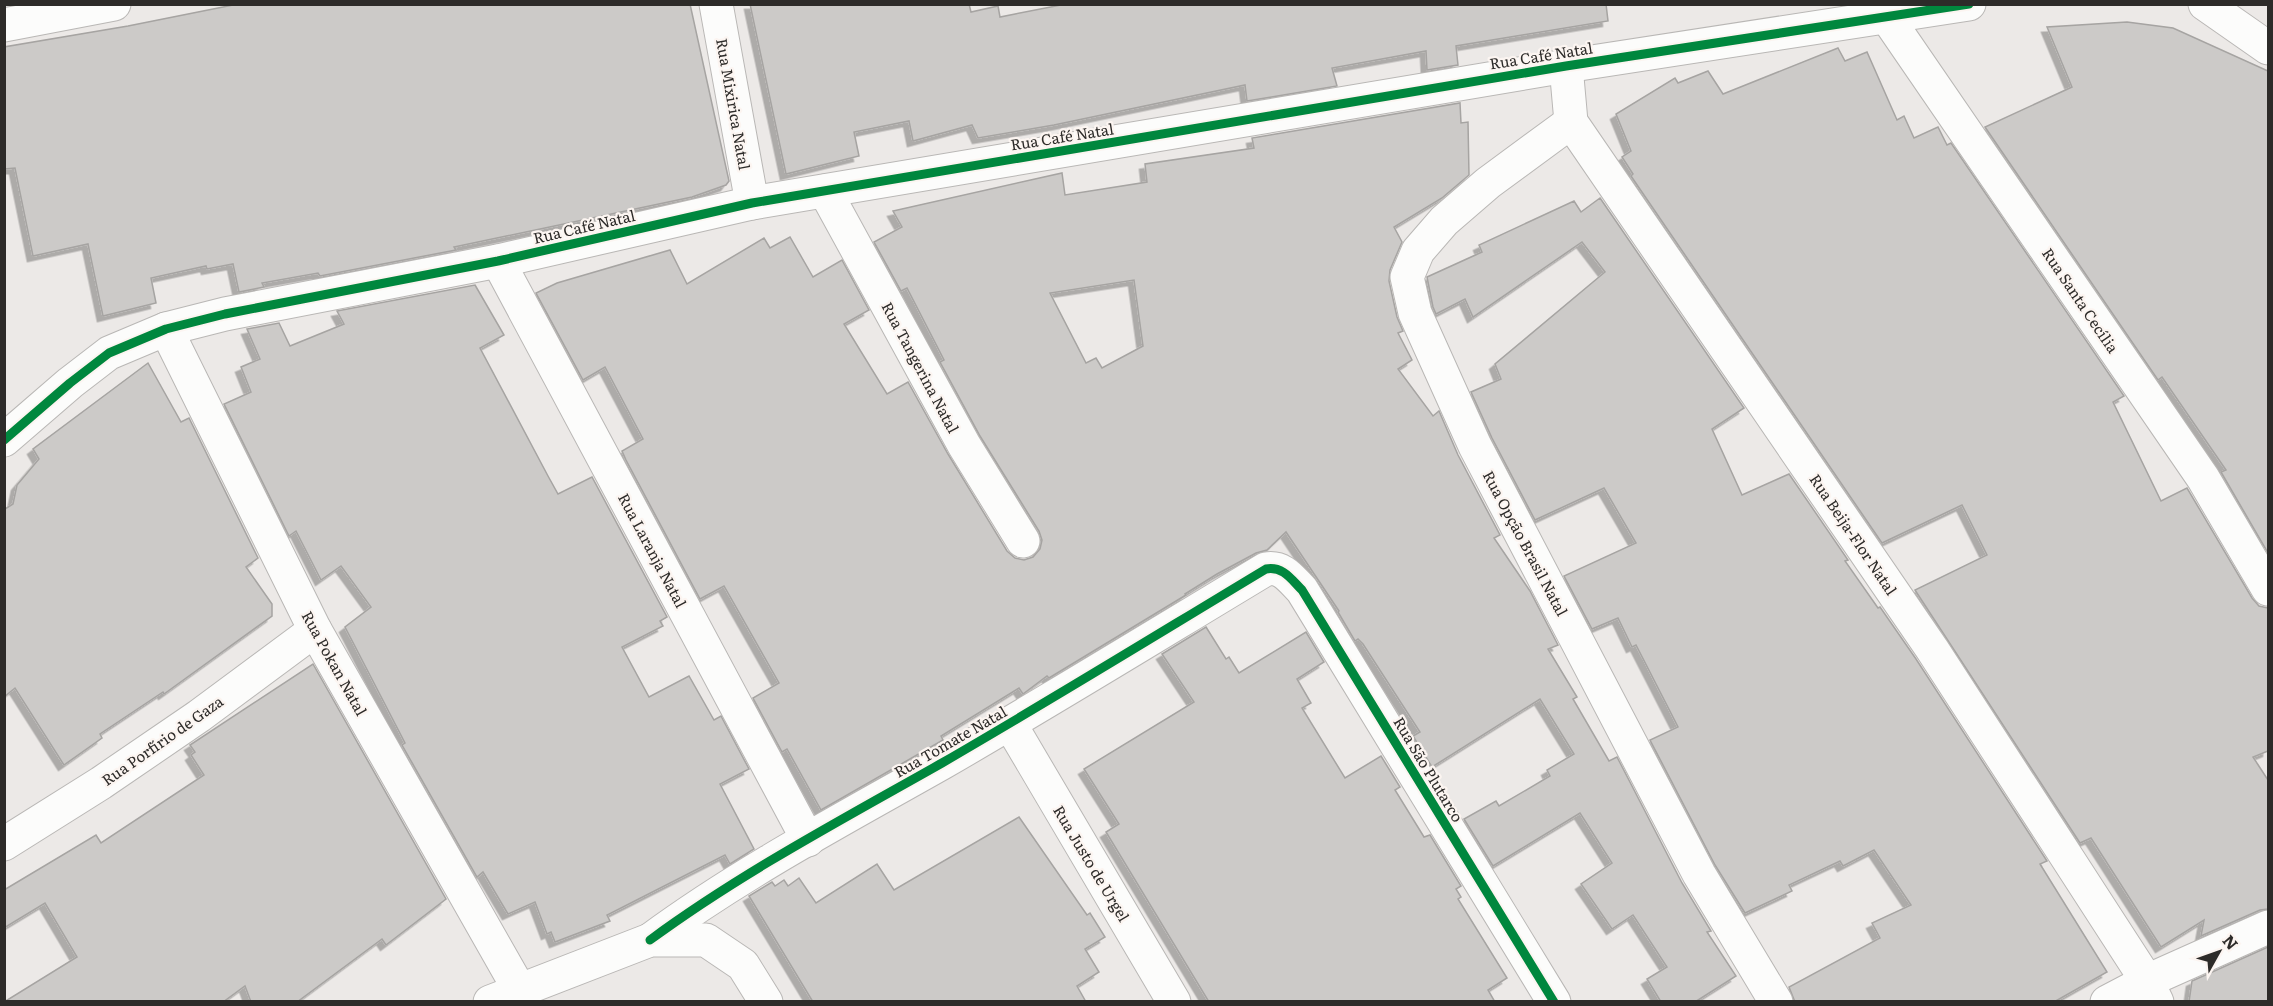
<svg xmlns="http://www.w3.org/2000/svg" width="2273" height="1006" font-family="Literata,serif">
<defs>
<filter id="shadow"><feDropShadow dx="-5.5" dy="5.5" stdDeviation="0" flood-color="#0004"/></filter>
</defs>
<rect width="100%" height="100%" fill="#ece9e7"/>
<g fill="#cccac8" stroke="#a6a4a2" stroke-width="1.5" fill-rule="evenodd" filter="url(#shadow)">
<polygon points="238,4 690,4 729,181 726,185 692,197 454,247 456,250 320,276 318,273 262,283 264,287 239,292 233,264 207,269 206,266 151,278 156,303 103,316 88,244 33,256 15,168 4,169 4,47 128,26"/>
<polygon points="750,4 969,4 971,12 998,6 1000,17 1066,4 1606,4 1608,21 1456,46 1458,65 1427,70 1426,51 1332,68 1337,86 1247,101 1245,85 1054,125 978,138 972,125 913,141 909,121 854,132 859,156 786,174"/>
<polygon points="2127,22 2173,28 2268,71 2268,553 2221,472 2226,470 2162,377 2158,380 1985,127 2072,87 2047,27"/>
<polygon points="1838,48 1845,61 1867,52 1897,120 1904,116 1914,138 1938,127 1947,145 1951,143 2124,396 2113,402 2161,501 2187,488 2252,598 2259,606 2268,608 2268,751 2253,757 2268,780 2268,909 2260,910 2201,936 2204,920 2161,947 2091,838 2080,843 1915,590 1987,555 1962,505 1882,543 1631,176 1633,174 1622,157 1631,151 1616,114 1675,78 1678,83 1708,71 1723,94"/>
<path d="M1460,103L1461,123L1468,122L1469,175L1442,198L1394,227L1402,242L1390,270L1389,281L1397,317L1403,331L1398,333L1412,360L1398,369L1433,416L1439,411L1458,455L1500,535L1494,538L1530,591L1558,645L1548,649L1577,697L1573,699L1609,761L1617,757L1682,883L1711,931L1707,932L1736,976L1695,1002H1661L1647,979L1667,967L1633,915L1612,929L1581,884L1612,863L1580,813L1493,866L1464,819L1496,801L1499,806L1550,776L1547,770L1574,754L1540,699L1432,767L1413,736L1420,732L1363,644L1358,639L1355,641L1338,612L1339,611L1286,532L1267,550L1256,553L1217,574L1185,594L1186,595L1049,678L1047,676L1023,694L1019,688L941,736L943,740L821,810L787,749L782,752L753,698L779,683L724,586L700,599L626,460L622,451L643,439L605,367L583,380L536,293L557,283L670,250L687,284L764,238L770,248L790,237L813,277L842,260L869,310L844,324L887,394L908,382L948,454L1007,551L1015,558L1024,560L1033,557L1040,549L1042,540L1039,531L980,436L940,362L944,360L907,288L901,291L874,242L902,227L893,211L1062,173L1065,195L1147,182L1145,164L1254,148L1252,138ZM1134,280L1143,346L1102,368L1096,358L1086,363L1050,293Z"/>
<polygon points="1600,198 1744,408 1712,429 1742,495 1789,474 1848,560 1845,561 1878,608 1880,607 1916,659 2047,861 2040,864 2107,972 2054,1002 1795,1002 1789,987 1880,938 1872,923 1911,905 1874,850 1843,866 1840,861 1789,885 1792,891 1745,913 1715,865 1650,740 1678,727 1636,645 1632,647 1618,618 1592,629 1564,576 1636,543 1604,488 1535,520 1492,438 1471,392 1501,379 1495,364 1605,272 1582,242 1473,317 1465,299 1436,314 1433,307 1427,277 1482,252 1479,245 1574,201 1581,212"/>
<polygon points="475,285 504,335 480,348 548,476 558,494 592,477 667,617 660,621 663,626 622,647 649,697 689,676 714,720 721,716 749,769 720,784 754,849 730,864 725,855 607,915 610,921 555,942 551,932 547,934 535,902 508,914 483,872 477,877 402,745 405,743 345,627 371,607 341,566 321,580 296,531 289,536 224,404 251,392 241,367 260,359 247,329 279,323 290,346 344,324 337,311"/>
<polygon points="148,363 181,422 189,418 258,558 246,567 272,604 272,616 164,694 163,692 100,734 102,738 64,765 15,688 4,697 5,509 13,504 17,485 39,459 33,449"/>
<polygon points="1206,627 1226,659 1229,657 1239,673 1306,632 1324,662 1297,679 1311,703 1302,708 1345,778 1381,756 1400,787 1395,790 1424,837 1430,835 1461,886 1456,889 1461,897 1458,899 1507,978 1488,990 1495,1002 1209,1002 1106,832 1119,824 1084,769 1194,702 1162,654"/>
<polygon points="313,664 446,899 386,945 382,939 297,1002 251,1002 245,986 223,1002 4,1002 77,957 45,903 4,928 4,890 96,835 101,843 204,775 191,755 195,752 190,745"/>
<polygon points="1019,817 1087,915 1090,913 1105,937 1085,949 1099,972 1077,986 1086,1002 813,1002 749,896 772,882 775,886 784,880 788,886 799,878 816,903 877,864 894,890"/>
<polygon points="2268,947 2268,1002 2189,1002 2192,981"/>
</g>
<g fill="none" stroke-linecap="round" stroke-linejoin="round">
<defs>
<g id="minor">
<polyline points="716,4 752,203"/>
<polyline points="2205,4 2268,48"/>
<polyline points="1886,16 2203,478 2268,589"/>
<polyline points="4,25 114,4"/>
<polyline points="1566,66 1571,122 1932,649 2147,981 2157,1002"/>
<polyline points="1571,122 1488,183 1444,221 1418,251 1407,277 1415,313 1475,446 1699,874 1776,1002"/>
<polyline points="825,191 964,445 1023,541"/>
<polyline points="498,261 808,840"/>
<polyline points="166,329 315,630 519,989"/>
<polyline points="4,440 70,383 109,353 166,329 225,314 498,261 752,203 1566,66 1969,4"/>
<polyline points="1010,724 1174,1002"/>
<polyline points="4,844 101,783 199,716 315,630"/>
<path d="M650,940C741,873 843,819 942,763C1051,700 1158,634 1266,569C1283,566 1291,579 1302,590L1554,1002"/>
<polyline points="490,1002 650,940 706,940 743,965 766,1002"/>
<polyline points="2107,1002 2147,981 2268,927"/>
</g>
</defs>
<use href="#minor" stroke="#b9b7b5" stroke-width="35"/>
<use href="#minor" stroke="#fcfcfb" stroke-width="33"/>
<defs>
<g id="cycleway">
<polyline points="4,440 70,383 109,353 166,329 225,314 498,261 752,203 1566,66 1969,4"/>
<path d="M650,940C741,873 843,819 942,763C1051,700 1158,634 1266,569C1283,566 1291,579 1302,590L1554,1002"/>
</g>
</defs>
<use href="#cycleway" stroke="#fcf5f1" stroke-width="13"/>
<use href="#cycleway" stroke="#00873e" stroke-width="9"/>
</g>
<g text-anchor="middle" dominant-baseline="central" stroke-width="4.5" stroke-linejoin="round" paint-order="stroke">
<g font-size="15" fill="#2d2b29" stroke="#fcf5f1">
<text transform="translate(1541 55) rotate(-9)">Rua Café Natal</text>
<text transform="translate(734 104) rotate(80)">Rua Mixirica Natal</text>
<text transform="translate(1062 136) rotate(-9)">Rua Café Natal</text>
<text transform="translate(584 226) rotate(-13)">Rua Café Natal</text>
<text transform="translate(2081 300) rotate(56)">Rua Santa Cecília</text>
<text transform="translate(921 367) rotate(62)">Rua Tangerina Natal</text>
<text transform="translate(1854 534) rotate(56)">Rua Beija-Flor Natal</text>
<text transform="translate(1526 543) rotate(62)">Rua Opção Brasil Natal</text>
<text transform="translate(653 550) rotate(62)">Rua Laranja Natal</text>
<text transform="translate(335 663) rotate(61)">Rua Pokan Natal</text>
<text transform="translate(162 740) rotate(-35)">Rua Porfírio de Gaza</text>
<text transform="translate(950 741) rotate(-30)">Rua Tomate Natal</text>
<text transform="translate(1429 769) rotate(59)">Rua São Plutarco</text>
<text transform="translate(1092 863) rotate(59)">Rua Justo de Urgel</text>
</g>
</g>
<rect width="2273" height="1006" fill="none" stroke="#2d2b29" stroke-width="12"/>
<g transform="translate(2219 952) rotate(50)" stroke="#fcf5f1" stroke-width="4.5" paint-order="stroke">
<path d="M0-4.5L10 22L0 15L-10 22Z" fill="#2d2b29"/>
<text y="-9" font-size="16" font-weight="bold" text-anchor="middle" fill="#2d2b29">N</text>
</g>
</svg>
